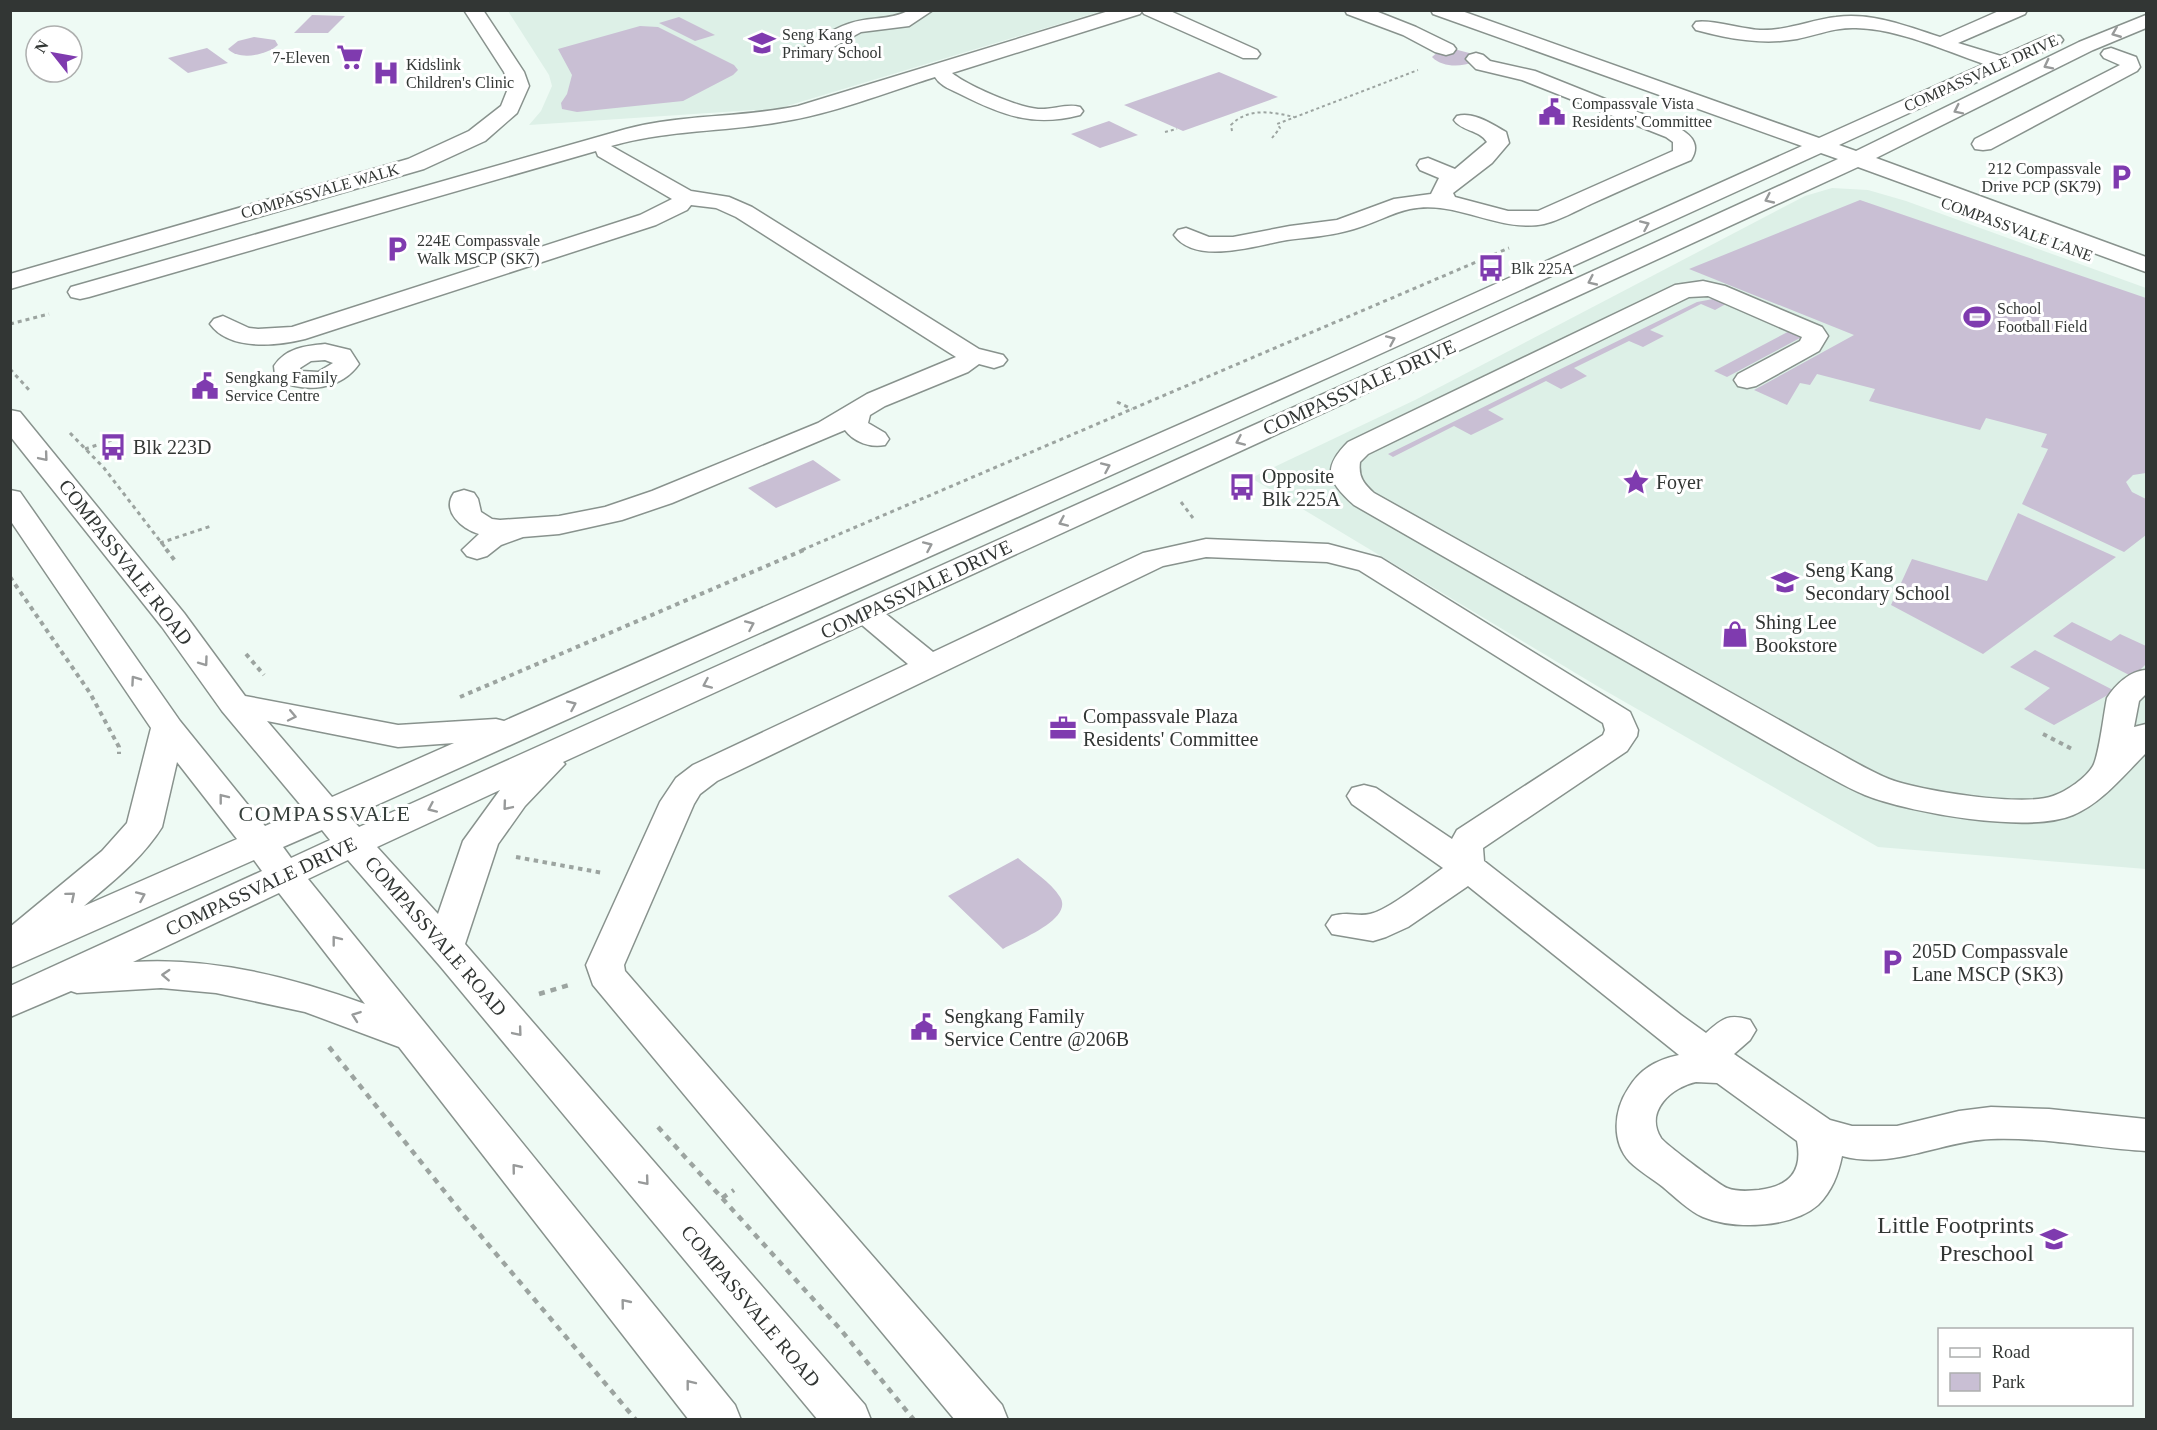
<svg xmlns="http://www.w3.org/2000/svg" width="2157" height="1430" font-family="Georgia,serif">
<rect width="100%" height="100%" fill="#eefaf4"/>
<g fill="#ddf0e7">
<polygon points="508,11 1102,11 760,114 754,110 529,125 541,111 552,86 549,75"/>
<polygon points="1832,188 1868,190 1906,201 2146,288 2146,869 1878,847 1597,686 1251,478 1415,400 1805,196"/>
</g>
<g fill="#c9bfd4">
<polygon points="312,15 345,16 328,33 294,33"/>
<polygon points="679,17 715,35 695,41 659,23"/>
<polygon points="640,26 658,27 734,65 738,70 733,75 683,101 577,112 562,109 561,103 567,94 572,75 558,49"/>
<path d="M254,37L275,40L278,45C267,55 239,61 228,49L238,41Z"/>
<polygon points="207,48 228,63 188,73 168,58"/>
<path d="M1454,49L1473,54L1474,62C1461,67 1443,68 1432,57L1440,50Z"/>
<polygon points="1219,72 1278,97 1183,131 1124,105"/>
<polygon points="1109,121 1138,135 1100,148 1071,134"/>
<polygon points="1860,200 2146,298 2146,453 2145,455 2146,473 2133,475 2126,482 2132,492 2146,499 2146,535 2124,552 2022,504 2048,449 2041,447 2047,434 1986,418 1980,430 1869,401 1875,389 1817,374 1810,385 1800,383 1787,405 1754,390 1854,335 1689,269"/>
<polygon points="1713,299 1733,300 1715,310 1701,304 1650,330 1664,336 1643,347 1629,341 1574,368 1587,376 1561,389 1546,381 1488,410 1504,419 1471,435 1454,426 1393,457 1388,454 1697,302"/>
<polygon points="1797,327 1803,336 1800,338 1727,377 1714,371"/>
<polygon points="813,460 841,480 776,508 748,488"/>
<polygon points="2018,513 2116,557 1983,654 1891,605 1912,559 1987,581"/>
<polygon points="2072,622 2111,641 2120,634 2146,646 2146,664 2133,677 2053,636"/>
<polygon points="2035,650 2115,691 2054,725 2024,709 2050,688 2010,667"/>
<path d="M1018,858C1031,870 1051,882 1060,897C1074,919 1018,940 1003,949L948,896Z"/>
</g>
<g fill="none" stroke-linecap="round" stroke-linejoin="round">
<defs>
<g id="minor">
<polygon points="464,10 483,10 524,72 529,86 517,113 485,141 424,169 10,289 10,274 408,159 469,131 501,106 509,86 504,72"/>
<path d="M909,10H933L909,26L861,32L819,55H805L802,51L805,47C819,39 833,29 848,24C868,16 891,21 909,10Z"/>
<path d="M1112,10H1168L1257,50L1260,54L1257,58H1243L1144,14L1142,11L1140,14L952,73C968,86 1017,107 1038,109C1053,110 1067,103 1080,107L1083,111L1080,115C1034,127 1004,116 962,95C953,90 941,87 935,77C884,93 833,114 780,122C723,132 667,130 611,146L691,191L729,197L752,207L979,349L1003,355L1007,360L1003,365L994,368L979,364L968,372L885,406L870,415L868,423L885,433L889,439L885,445C870,448 854,442 845,430L672,503L622,520L559,534L523,537L501,545L487,556L477,559L467,556L462,550L479,534C462,529 441,511 454,493L464,490L474,493L478,499L481,512L492,519L500,520L559,516L605,507L652,491L818,423L867,394L956,357L736,217L716,208L691,205L687,210L656,225L305,339C277,346 229,351 210,324L214,319L223,316L249,328L258,329L292,327L640,215L672,199L598,156L596,151L89,297L80,299L71,297L68,292L71,287L626,129C682,114 741,118 798,106Z"/>
<polygon points="1345,10 1373,10 1416,27 1453,45 1456,49 1453,53 1446,55 1435,52 1403,35 1347,14"/>
<path d="M1431,10H1459L1819,138L1984,64C1943,50 1899,29 1856,28C1835,27 1817,35 1797,39C1763,45 1729,39 1696,30L1693,26L1696,22C1710,19 1742,29 1760,30C1787,31 1810,20 1836,17C1872,12 1906,26 1940,37L2001,10H2027L2025,14L1958,43L2001,56L2046,36H2060L2063,40L2060,44L1839,145L1856,151L2079,42L2146,15V28L2093,50L1876,158L2146,257V272L1858,167L886,614L933,652L1143,553L1206,539L1328,544L1381,558L1630,712L1638,730L1637,736L1627,751L1483,848L1484,861L1681,1015L1706,1033C1722,1019 1728,1013 1750,1020L1756,1030L1750,1040L1734,1054L1830,1120L1852,1126H1897L1959,1111L1991,1107L2049,1109L2146,1119V1151C2095,1148 2043,1137 1991,1139C1940,1141 1893,1170 1842,1156C1838,1175 1832,1191 1818,1205C1792,1228 1734,1230 1703,1217C1689,1211 1675,1197 1663,1187C1653,1179 1639,1171 1630,1162C1611,1142 1614,1110 1628,1089C1640,1069 1656,1060 1679,1055L1468,886L1408,927L1386,937L1373,941L1332,934L1326,925L1332,916C1349,911 1357,917 1370,914C1387,911 1427,879 1443,868L1352,804L1347,796L1352,788L1364,785L1376,788L1452,839L1457,830L1603,735L1605,730L1603,723L1359,570L1327,562L1206,557L1163,566L717,781L700,794L694,804L624,965L625,971L1002,1405L1008,1420H955L593,985L586,965L660,802L676,778L693,765L908,664L862,625L563,762L565,764L525,806L498,844L465,944L865,1405L871,1420H818L440,966L348,860L308,879L735,1405L741,1420H689L399,1047L305,1012L216,993L161,988L77,993L71,991L10,1017V986L262,871L254,860L10,968V927L102,851L127,823L151,728L10,520V490L20,492L180,721L265,826L304,809L222,711L162,627L10,436V410L20,412L184,613L245,696L398,725L496,719L504,721L1329,359L1802,146L1433,14ZM1821,153L1838,159L1361,377L359,827L350,817L1347,369ZM267,721L398,747L454,743L332,797ZM177,762L237,839L84,906C112,882 142,859 162,827ZM500,790L463,841L438,914L377,847ZM322,830L330,840L291,858L283,847ZM279,893L365,1004C292,977 211,957 133,962ZM1696,1082L1717,1083L1797,1141C1803,1171 1790,1186 1759,1190C1749,1191 1737,1192 1727,1188C1721,1186 1665,1144 1661,1138C1644,1111 1672,1087 1696,1082Z"/>
<polygon points="2111,48 2136,57 2140,67 2137,71 1991,149 1983,150 1975,149 1972,144 1975,139 2120,65 2104,58 2101,54 2104,50"/>
<path d="M1476,53L1483,55L1490,61L1535,71L1680,129C1693,136 1700,146 1691,160C1657,174 1624,189 1591,204C1576,211 1560,220 1544,224C1498,233 1456,199 1410,209C1391,213 1373,224 1354,229C1332,236 1310,237 1287,240C1257,245 1196,266 1174,235L1178,230L1186,228L1209,237H1233L1290,226L1337,220L1394,199L1431,194L1439,178L1420,170L1417,165L1420,160L1428,158L1455,169L1487,142C1480,130 1461,131 1454,120L1457,116C1473,111 1492,124 1506,132L1509,143L1492,163L1453,193L1455,197L1508,211H1538L1673,151V142L1666,137L1522,80L1476,69L1466,59L1469,55Z"/>
<path d="M1703,281L1725,286L1822,327L1828,336L1819,351L1756,386L1747,388L1738,386L1734,380L1738,374L1800,341L1802,337L1708,296L1689,297L1368,454L1360,462C1358,477 1364,484 1374,493L1824,745C1845,756 1867,770 1889,779C1919,791 2024,807 2053,796C2067,791 2086,778 2093,766C2099,756 2104,712 2107,698C2116,684 2130,671 2146,670V694L2139,701L2134,727L2146,724V753C2124,775 2102,803 2073,815C2028,834 1910,813 1865,795C1843,786 1821,772 1800,761L1354,505C1327,481 1322,468 1348,442L1675,285Z"/>
<path d="M325,344L350,350L359,364C341,390 306,393 279,381L275,375L274,366C286,348 305,346 325,344ZM325,360L333,363L318,372L301,371L300,368L311,361Z"/>
</g>
</defs>
<use href="#minor" stroke="#88928d" stroke-width="3"/>
<g stroke="#9ca4a0" stroke-width="2" stroke-dasharray="3 3" stroke-linecap="butt">
<path d="M1232,131L1231,125C1248,107 1273,112 1294,117"/>
<polyline points="1165,132 1177,129"/>
<polyline points="1272,138 1280,128 1277,124 1418,70"/>
</g>
<g stroke="#9ca4a0" stroke-width="3" stroke-dasharray="4 4" stroke-linecap="butt">
<polyline points="10,324 49,314"/>
<polyline points="10,369 30,391"/>
<polyline points="1117,402 1132,409"/>
<polyline points="70,433 104,468 167,550"/>
<polyline points="85,449 115,439"/>
<polyline points="1181,502 1193,518"/>
<polyline points="160,543 211,526"/>
<polyline points="802,550 1509,248"/>
</g>
<g stroke="#9ca4a0" stroke-width="4" stroke-dasharray="4.5 4.5" stroke-linecap="butt">
<polyline points="166,549 176,562"/>
<polyline points="10,577 90,693 119,747 119,754"/>
<polyline points="246,654 264,675"/>
<polyline points="460,697 806,549"/>
<polyline points="2043,734 2074,750"/>
<polyline points="516,857 603,873"/>
</g>
<g stroke="#9ca4a0" stroke-width="4.5" stroke-dasharray="6 6" stroke-linecap="butt">
<polyline points="539,994 569,985"/>
<polyline points="329,1047 465,1217 636,1420"/>
<polyline points="658,1127 841,1330 914,1420"/>
<polyline points="722,1198 734,1190"/>
</g>
<use href="#minor" fill="#fff" fill-rule="evenodd"/>
</g>
<defs><path id="oneway-chevron" d="M-2-3.5L2.5 0L-2 3.5" fill="none" stroke-width="1.6" stroke-linecap="round" stroke-linejoin="round" transform="scale(1.5)"/></defs>
<g stroke="#989a9a">
<use href="#oneway-chevron" transform="translate(2116 33) rotate(158)"/>
<use href="#oneway-chevron" transform="translate(2048 65) rotate(153)"/>
<use href="#oneway-chevron" transform="translate(1958 110) rotate(154)"/>
<use href="#oneway-chevron" transform="translate(1769 199) rotate(155)"/>
<use href="#oneway-chevron" transform="translate(1645 225) rotate(-24)"/>
<use href="#oneway-chevron" transform="translate(1592 281) rotate(155)"/>
<use href="#oneway-chevron" transform="translate(1391 340) rotate(-24)"/>
<use href="#oneway-chevron" transform="translate(1240 441) rotate(156)"/>
<use href="#oneway-chevron" transform="translate(44 457) rotate(50)"/>
<use href="#oneway-chevron" transform="translate(1106 467) rotate(-24)"/>
<use href="#oneway-chevron" transform="translate(1063 522) rotate(156)"/>
<use href="#oneway-chevron" transform="translate(928 546) rotate(-24)"/>
<use href="#oneway-chevron" transform="translate(750 625) rotate(-24)"/>
<use href="#oneway-chevron" transform="translate(204 662) rotate(54)"/>
<use href="#oneway-chevron" transform="translate(135 680) rotate(-125)"/>
<use href="#oneway-chevron" transform="translate(707 684) rotate(156)"/>
<use href="#oneway-chevron" transform="translate(572 705) rotate(-24)"/>
<use href="#oneway-chevron" transform="translate(292 716) rotate(12)"/>
<use href="#oneway-chevron" transform="translate(223 798) rotate(-128)"/>
<use href="#oneway-chevron" transform="translate(507 806) rotate(130)"/>
<use href="#oneway-chevron" transform="translate(432 808) rotate(156)"/>
<use href="#oneway-chevron" transform="translate(71 896) rotate(-40)"/>
<use href="#oneway-chevron" transform="translate(141 896) rotate(-24)"/>
<use href="#oneway-chevron" transform="translate(336 940) rotate(-128)"/>
<use href="#oneway-chevron" transform="translate(166 975) rotate(-177)"/>
<use href="#oneway-chevron" transform="translate(356 1016) rotate(-160)"/>
<use href="#oneway-chevron" transform="translate(518 1032) rotate(50)"/>
<use href="#oneway-chevron" transform="translate(516 1168) rotate(-129)"/>
<use href="#oneway-chevron" transform="translate(645 1181) rotate(50)"/>
<use href="#oneway-chevron" transform="translate(625 1303) rotate(-129)"/>
<use href="#oneway-chevron" transform="translate(690 1384) rotate(-128)"/>
</g>
<defs>
<symbol id="school-bare" viewBox="-9 -9 18 18"><path d="M0-5L7-2L0 1L-7-2ZM-4 1L0 2.5L4 1V4Q0 6-4 4Z" fill="#7f3baf" stroke="#fff" stroke-width="2.5" paint-order="stroke"/></symbol>
<symbol id="supermarket-bare" viewBox="-9 -9 18 18"><path d="M-6-5.5h2.5l.6 2H6L4.5 2H-2.5L-4.4-4H-6ZM-1.5 3.2a1.3 1.3 0 1 0 .1 0ZM3 3.2a1.3 1.3 0 1 0 .1 0Z" fill="#7f3baf" stroke="#fff" stroke-width="2.5" paint-order="stroke"/></symbol>
<symbol id="hospital-bare" viewBox="-9 -9 18 18"><path d="M-5-5h3v3.5h4V-5h3V5h-3V1.5h-4V5h-3Z" fill="#7f3baf" stroke="#fff" stroke-width="2.5" paint-order="stroke"/></symbol>
<symbol id="civic-bare" viewBox="-9 -9 18 18"><path d="M-.6-6.5H3V-4.5H.6V-3L4-1V1h2V6H-6V1h2V-1L-.6-3ZM-1.2 2.5V6h2.4V2.5Z" fill="#7f3baf" stroke="#fff" stroke-width="2.5" paint-order="stroke"/></symbol>
<symbol id="parking-bare" viewBox="-9 -9 18 18"><path d="M-3.5-5.5H1a3.5 3.5 0 0 1 0 7H-1V5.5H-3.5ZM-1-3.4V-.6H.8a1.4 1.4 0 0 0 0-2.8Z" fill="#7f3baf" stroke="#fff" stroke-width="2.5" paint-order="stroke"/></symbol>
<symbol id="bus-bare" viewBox="-9 -9 18 18"><path d="M-5-6H5V4H4V6H2V4H-2V6H-4V4H-5ZM-3.5-4V0h7V-4ZM-3.5 1.2v1.5H-2V1.2ZM2 1.2v1.5H3.5V1.2Z" fill="#7f3baf" stroke="#fff" stroke-width="2.5" paint-order="stroke"/></symbol>
<symbol id="stadium-bare" viewBox="-9 -9 18 18"><path d="M0-5a6.5 5 0 1 0 0 10a6.5 5 0 1 0 0-10ZM-3.5-1.8h7v3.6h-7Z" fill="#7f3baf" stroke="#fff" stroke-width="2.5" paint-order="stroke"/></symbol>
<symbol id="sight-bare" viewBox="-9 -9 18 18"><path d="M0-6L1.8-2.2L6-1.7L2.9 1.2L3.7 5.4L0 3.3L-3.7 5.4L-2.9 1.2L-6-1.7L-1.8-2.2Z" fill="#7f3baf" stroke="#fff" stroke-width="2.5" paint-order="stroke"/></symbol>
<symbol id="shop-bare" viewBox="-9 -9 18 18"><path d="M-5-2.5h2.3a2.7 3.5 0 0 1 5.4 0H5L5.5 6h-11ZM-1.5-2.5h3a1.5 2.3 0 0 0-3 0Z" fill="#7f3baf" stroke="#fff" stroke-width="2.5" paint-order="stroke"/></symbol>
<symbol id="office-bare" viewBox="-9 -9 18 18"><path d="M-6-3h4V-5.5h4V-3h4V5H-6ZM-1-4.5V-3h2v-1.5ZM-6 0V1H6V0Z" fill="#7f3baf" stroke="#fff" stroke-width="2.5" paint-order="stroke"/></symbol>
</defs>
<g fill-rule="evenodd">
<use href="#school-bare" x="743" y="24" width="38" height="38"/>
<use href="#supermarket-bare" x="331" y="38" width="38" height="38"/>
<use href="#hospital-bare" x="367" y="54" width="38" height="38"/>
<use href="#civic-bare" x="1533" y="93" width="38" height="38"/>
<use href="#parking-bare" x="2102" y="158" width="38" height="38"/>
<use href="#parking-bare" x="378" y="230" width="38" height="38"/>
<use href="#bus-bare" x="1472" y="249" width="38" height="38"/>
<use href="#stadium-bare" x="1958" y="298" width="38" height="38"/>
<use href="#civic-bare" x="186" y="367" width="38" height="38"/>
<use href="#bus-bare" x="94" y="428" width="38" height="38"/>
<use href="#sight-bare" x="1617" y="463" width="38" height="38"/>
<use href="#bus-bare" x="1223" y="468" width="38" height="38"/>
<use href="#school-bare" x="1766" y="563" width="38" height="38"/>
<use href="#shop-bare" x="1716" y="615" width="38" height="38"/>
<use href="#office-bare" x="1044" y="709" width="38" height="38"/>
<use href="#parking-bare" x="1873" y="943" width="38" height="38"/>
<use href="#civic-bare" x="905" y="1008" width="38" height="38"/>
<use href="#school-bare" x="2035" y="1220" width="38" height="38"/>
</g>
<g text-anchor="middle" dominant-baseline="central" stroke-width="6" stroke-linejoin="round" paint-order="stroke">
<g font-size="16" fill="#323634" stroke="#fff" text-anchor="start">
<text x="782" y="34">Seng Kang<tspan x="782" dy="18">Primary School</tspan></text>
<text x="330" y="57" text-anchor="end">7-Eleven</text>
<text x="406" y="64">Kidslink<tspan x="406" dy="18">Children's Clinic</tspan></text>
<text x="1572" y="103">Compassvale Vista<tspan x="1572" dy="18">Residents' Committee</tspan></text>
<text x="2101" y="168" text-anchor="end">212 Compassvale<tspan x="2101" dy="18">Drive PCP (SK79)</tspan></text>
<text x="417" y="240">224E Compassvale<tspan x="417" dy="18">Walk MSCP (SK7)</tspan></text>
<text x="1511" y="268">Blk 225A</text>
<text x="1997" y="308">School<tspan x="1997" dy="18">Football Field</tspan></text>
<text x="225" y="377">Sengkang Family<tspan x="225" dy="18">Service Centre</tspan></text>
</g>
<g font-size="16" fill="#323634" stroke="#fff">
<text transform="translate(1981 73) rotate(-24)">COMPASSVALE DRIVE</text>
<text transform="translate(320 191) rotate(-16)">COMPASSVALE WALK</text>
<text transform="translate(2017 229) rotate(20)">COMPASSVALE LANE</text>
</g>
<g font-size="20" fill="#323634" stroke="#fff">
<text transform="translate(1359 387) rotate(-24)">COMPASSVALE DRIVE</text>
<text transform="translate(126 562) rotate(52)">COMPASSVALE ROAD</text>
<text transform="translate(916 589) rotate(-25)">COMPASSVALE DRIVE</text>
<text transform="translate(261 886) rotate(-25)">COMPASSVALE DRIVE</text>
<text transform="translate(436 936) rotate(49)">COMPASSVALE ROAD</text>
<text transform="translate(751 1306) rotate(50)">COMPASSVALE ROAD</text>
</g>
<g font-size="20" fill="#323634" stroke="#fff" text-anchor="start">
<text x="133" y="447">Blk 223D</text>
<text x="1262" y="476">Opposite<tspan x="1262" dy="23">Blk 225A</tspan></text>
<text x="1656" y="482">Foyer</text>
<text x="1805" y="570">Seng Kang<tspan x="1805" dy="23">Secondary School</tspan></text>
<text x="1755" y="622">Shing Lee<tspan x="1755" dy="23">Bookstore</tspan></text>
<text x="1083" y="716">Compassvale Plaza<tspan x="1083" dy="23">Residents' Committee</tspan></text>
<text x="1912" y="951">205D Compassvale<tspan x="1912" dy="23">Lane MSCP (SK3)</tspan></text>
<text x="944" y="1016">Sengkang Family<tspan x="944" dy="23">Service Centre @206B</tspan></text>
</g>
<g font-size="22" letter-spacing="1.5" fill="#37403c" stroke="#fff">
<text x="325" y="813">COMPASSVALE</text>
</g>
<g font-size="24" fill="#323634" stroke="#fff" text-anchor="end">
<text x="2034" y="1225">Little Footprints<tspan x="2034" dy="28">Preschool</tspan></text>
</g>
</g>
<rect width="2157" height="1430" fill="none" stroke="#323634" stroke-width="24"/>
<rect x="1938" y="1328" width="195" height="78" fill="#ffffff" stroke="#adafae" stroke-width="1.5"/>
<rect x="1950" y="1348" width="30" height="9" fill="#ffffff" stroke="#adafae" stroke-width="1.5"/>
<text x="1992" y="1358" font-size="18" fill="#323634">Road</text>
<rect x="1950" y="1373" width="30" height="18" fill="#c9bfd4" stroke="#adafae" stroke-width="1.5"/>
<text x="1992" y="1388" font-size="18" fill="#323634">Park</text>
<g transform="translate(54 54) rotate(301)"><circle r="28" fill="#ffffff" stroke="#adafae" stroke-width="1.5"/>
<path d="M0-4.5L10 22L0 15L-10 22Z" fill="#7f3baf"/>
<text y="-9" font-size="16" font-weight="bold" text-anchor="middle" fill="#323634">N</text>
</g>
</svg>
